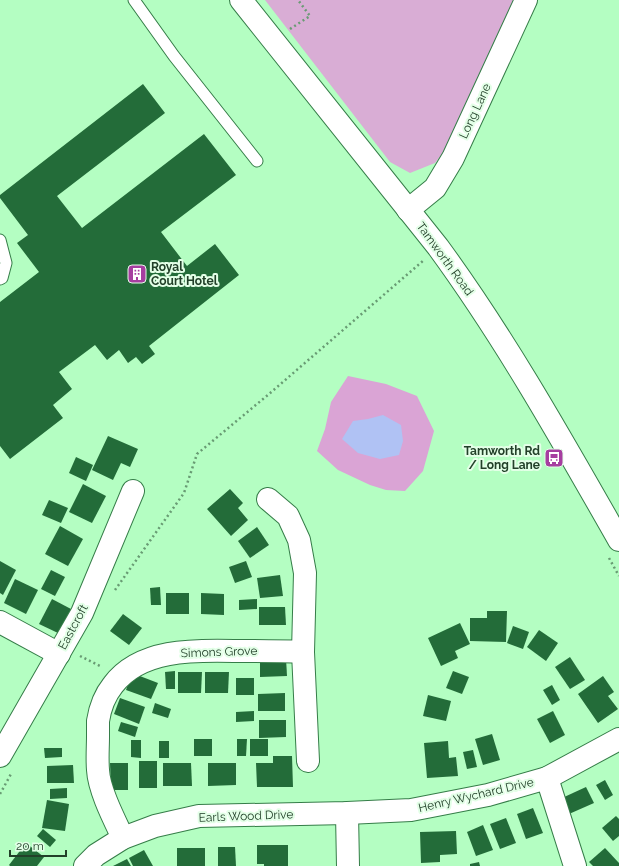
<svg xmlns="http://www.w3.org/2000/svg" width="619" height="866" font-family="Raleway,sans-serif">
<rect width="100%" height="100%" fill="#b4fec2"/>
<polygon fill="#d9add5" points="265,0 516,0 443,153 435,163 410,173 390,162"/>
<polygon fill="#daa4d5" points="348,376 386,384 417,396 434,431 423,471 405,491 386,490 370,485 338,470 317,451 325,429 331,402"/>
<polygon fill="#b0c2f4" points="383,415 401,425 403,441 399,455 380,459 358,453 342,439 353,421 368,419"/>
<g fill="#236c39">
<polygon points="143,84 165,113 57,196 82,228 204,134 236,175 161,232 187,266 215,244 239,275 149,346 155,354 142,364 136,357 128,363 119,350 107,360 95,345 59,372 72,389 53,405 63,418 10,459 0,446 0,302 39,272 17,243 28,235 0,198 0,195"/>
<polygon points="108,436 138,449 130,467 121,463 113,480 92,470"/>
<polygon points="76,457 93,465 86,481 69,473"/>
<polygon points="83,484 106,496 92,523 69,512"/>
<polygon points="230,489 243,503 238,508 248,520 231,536 207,509"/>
<polygon points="49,500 68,508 61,523 42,515"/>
<polygon points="60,526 83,539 68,566 45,554"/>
<polygon points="257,527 269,545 250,558 238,541"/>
<polygon points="0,561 16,570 3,595 0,593"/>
<polygon points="246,561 252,577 235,583 229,567"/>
<polygon points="51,570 65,577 55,596 41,589"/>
<polygon points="280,575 283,596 260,598 257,578"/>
<polygon points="15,579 38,590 26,614 4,603"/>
<polygon points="160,587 161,605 151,605 150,588"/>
<rect x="166" y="593" width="23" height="21"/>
<polygon points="201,593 224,594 224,615 201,614"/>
<polygon points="52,599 71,609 58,633 39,624"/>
<polygon points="257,599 257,609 239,610 239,600"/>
<polygon points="259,607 285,607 286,625 259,625"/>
<polygon points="487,611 507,611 506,642 470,641 470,618 487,618"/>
<polygon points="123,614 142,628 129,645 110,631"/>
<polygon points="460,623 470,644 455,651 458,658 441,666 428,638"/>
<polygon points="513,626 529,632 523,649 507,643"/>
<polygon points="539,630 558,643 546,661 527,647"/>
<polygon points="570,657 585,680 570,689 555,667"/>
<polygon points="286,658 287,676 260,677 260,659"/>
<polygon points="175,671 175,689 166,689 165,672"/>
<polygon points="453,671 469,677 462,694 446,688"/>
<polygon points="178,672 202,672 201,693 178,693"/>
<polygon points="205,672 229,672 228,693 205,693"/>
<polygon points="132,673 158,683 151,699 126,690"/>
<polygon points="603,676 614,692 608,696 618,709 598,723 578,694"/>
<rect x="236" y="678" width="18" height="17"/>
<polygon points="552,685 560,700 552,705 543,690"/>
<polygon points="285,693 285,711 258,711 258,694"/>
<polygon points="428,695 451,701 446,721 423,716"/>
<polygon points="120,698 145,707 139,724 114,714"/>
<polygon points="155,703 171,709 168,718 152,713"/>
<polygon points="254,711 254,721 236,722 236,712"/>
<polygon points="553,711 565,735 550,743 537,719"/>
<polygon points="259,720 286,720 286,737 259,738"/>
<polygon points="121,722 138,727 135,737 118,731"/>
<polygon points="492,734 500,760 483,765 475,739"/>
<rect x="194" y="739" width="18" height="17"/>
<polygon points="237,739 247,739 246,756 237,756"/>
<rect x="250" y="739" width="18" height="17"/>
<polygon points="131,740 141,740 141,758 131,757"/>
<rect x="159" y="741" width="10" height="17"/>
<polygon points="448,741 449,758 456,757 458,776 427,778 424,743"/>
<polygon points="44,748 62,748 62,757 45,758"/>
<polygon points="473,750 477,767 467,769 463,752"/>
<polygon points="273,756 292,756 293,787 257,787 256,763 273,763"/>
<rect x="139" y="761" width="18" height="27"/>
<polygon points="110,763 128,763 128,790 111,790"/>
<polygon points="163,763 191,763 192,786 163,786"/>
<polygon points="208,763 236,763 236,785 208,786"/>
<polygon points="73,765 74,783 47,783 47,766"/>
<polygon points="605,780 613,795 605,800 596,785"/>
<polygon points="586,787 594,803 569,814 562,798"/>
<polygon points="67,788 67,798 50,799 50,789"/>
<polygon points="47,800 69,804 65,831 42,828"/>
<polygon points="533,808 543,833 526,839 517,814"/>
<polygon points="616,816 619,819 619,836 613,841 602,828"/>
<polygon points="506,818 516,843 500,849 490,824"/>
<polygon points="483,825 493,850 476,856 467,832"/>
<polygon points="43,829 56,840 50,847 37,836"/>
<polygon points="456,831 457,854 440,855 440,862 421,863 420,832"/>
<polygon points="26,843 44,857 37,866 10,866 9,865"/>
<polygon points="257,845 288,845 288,866 264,866 264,864 257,864"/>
<polygon points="218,847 235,847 236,866 218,866"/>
<rect x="177" y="848" width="28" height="18"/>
<polygon points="605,848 619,863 619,866 593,866 589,862"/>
<polygon points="144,850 153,866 133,866 129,858"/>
<polygon points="127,859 131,866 113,866"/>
<polygon points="479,862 480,866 470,866 470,864"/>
</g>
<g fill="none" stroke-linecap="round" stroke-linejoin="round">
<defs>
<g id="service">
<polyline points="134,0 174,56 257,161"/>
<polyline points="0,240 6,263 2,278 0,279"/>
</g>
<g id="minor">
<polyline points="268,499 288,516 299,540 305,573 303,652 308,761"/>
<polyline points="0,622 59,654"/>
<polyline points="0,756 82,613 133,491"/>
<polyline points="547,778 575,866"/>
<polyline points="347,813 348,866"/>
<path d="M123,838C114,819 99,790 98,770C97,758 98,747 98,736C98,731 98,726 98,721C100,708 105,695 113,685C140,649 193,650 234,651C257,651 280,651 303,652"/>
<polyline points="85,866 96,855 123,838 155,826 199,816 347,813 411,810 488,795 547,778 619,739"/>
</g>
<g id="secondary">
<path d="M241,0L438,247C506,340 562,440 619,540"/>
<polyline points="408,210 435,188 453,158 526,0"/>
</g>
</defs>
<use href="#service" stroke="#357d48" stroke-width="13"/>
<use href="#minor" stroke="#357d48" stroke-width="24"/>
<use href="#secondary" stroke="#357d48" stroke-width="24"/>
<g stroke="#689b73" stroke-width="2.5" stroke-dasharray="2 3" stroke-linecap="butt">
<polyline points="290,29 310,16 298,0"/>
<polyline points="609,558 619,576"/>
<polyline points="115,590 184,493 197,454 269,394 424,260"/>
<polyline points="80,656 102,667"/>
<polyline points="0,794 11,774"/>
</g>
<use href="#service" stroke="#fff" stroke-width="11"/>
<use href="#minor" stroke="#fff" stroke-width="22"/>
<use href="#secondary" stroke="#fff" stroke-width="22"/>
</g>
<defs>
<symbol id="building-square" viewBox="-11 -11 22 22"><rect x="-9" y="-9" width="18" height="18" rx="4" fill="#a63ea0" stroke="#e3ffe7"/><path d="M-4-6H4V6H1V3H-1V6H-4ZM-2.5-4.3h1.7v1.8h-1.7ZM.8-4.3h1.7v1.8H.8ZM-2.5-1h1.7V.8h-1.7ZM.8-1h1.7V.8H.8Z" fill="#fff"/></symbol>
<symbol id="bus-square" viewBox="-11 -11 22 22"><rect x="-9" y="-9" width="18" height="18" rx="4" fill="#a63ea0" stroke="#e3ffe7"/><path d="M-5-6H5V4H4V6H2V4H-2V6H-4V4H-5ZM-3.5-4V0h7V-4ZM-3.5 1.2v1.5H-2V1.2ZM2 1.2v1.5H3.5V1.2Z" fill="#fff"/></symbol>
</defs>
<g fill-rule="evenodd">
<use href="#building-square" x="126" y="263" width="22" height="22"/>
<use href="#bus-square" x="543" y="447" width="22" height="22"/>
</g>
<g text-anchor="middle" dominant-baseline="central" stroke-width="4" stroke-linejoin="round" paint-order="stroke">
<g font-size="12" fill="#224029" stroke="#e3ffe7">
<text transform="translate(475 111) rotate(-65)">Long Lane</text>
<text transform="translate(445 259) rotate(54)">Tamworth Road</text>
<text transform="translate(73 627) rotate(-62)">Eastcroft</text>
<text transform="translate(219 652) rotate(-2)">Simons Grove</text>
<text transform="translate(476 795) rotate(-13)">Henry Wychard Drive</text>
<text transform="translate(246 816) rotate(-2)">Earls Wood Drive</text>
</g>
<g font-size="12" font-weight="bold" fill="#224029" stroke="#e3ffe7" text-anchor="start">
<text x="151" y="267">Royal<tspan x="151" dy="14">Court Hotel</tspan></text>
<text x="540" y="451" text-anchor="end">Tamworth Rd<tspan x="540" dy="14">/ Long Lane</tspan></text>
</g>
</g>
<path d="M10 850v6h56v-6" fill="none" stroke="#224029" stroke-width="2"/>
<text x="16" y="850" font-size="12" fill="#224029" stroke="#e3ffe7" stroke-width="3" paint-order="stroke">20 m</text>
</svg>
